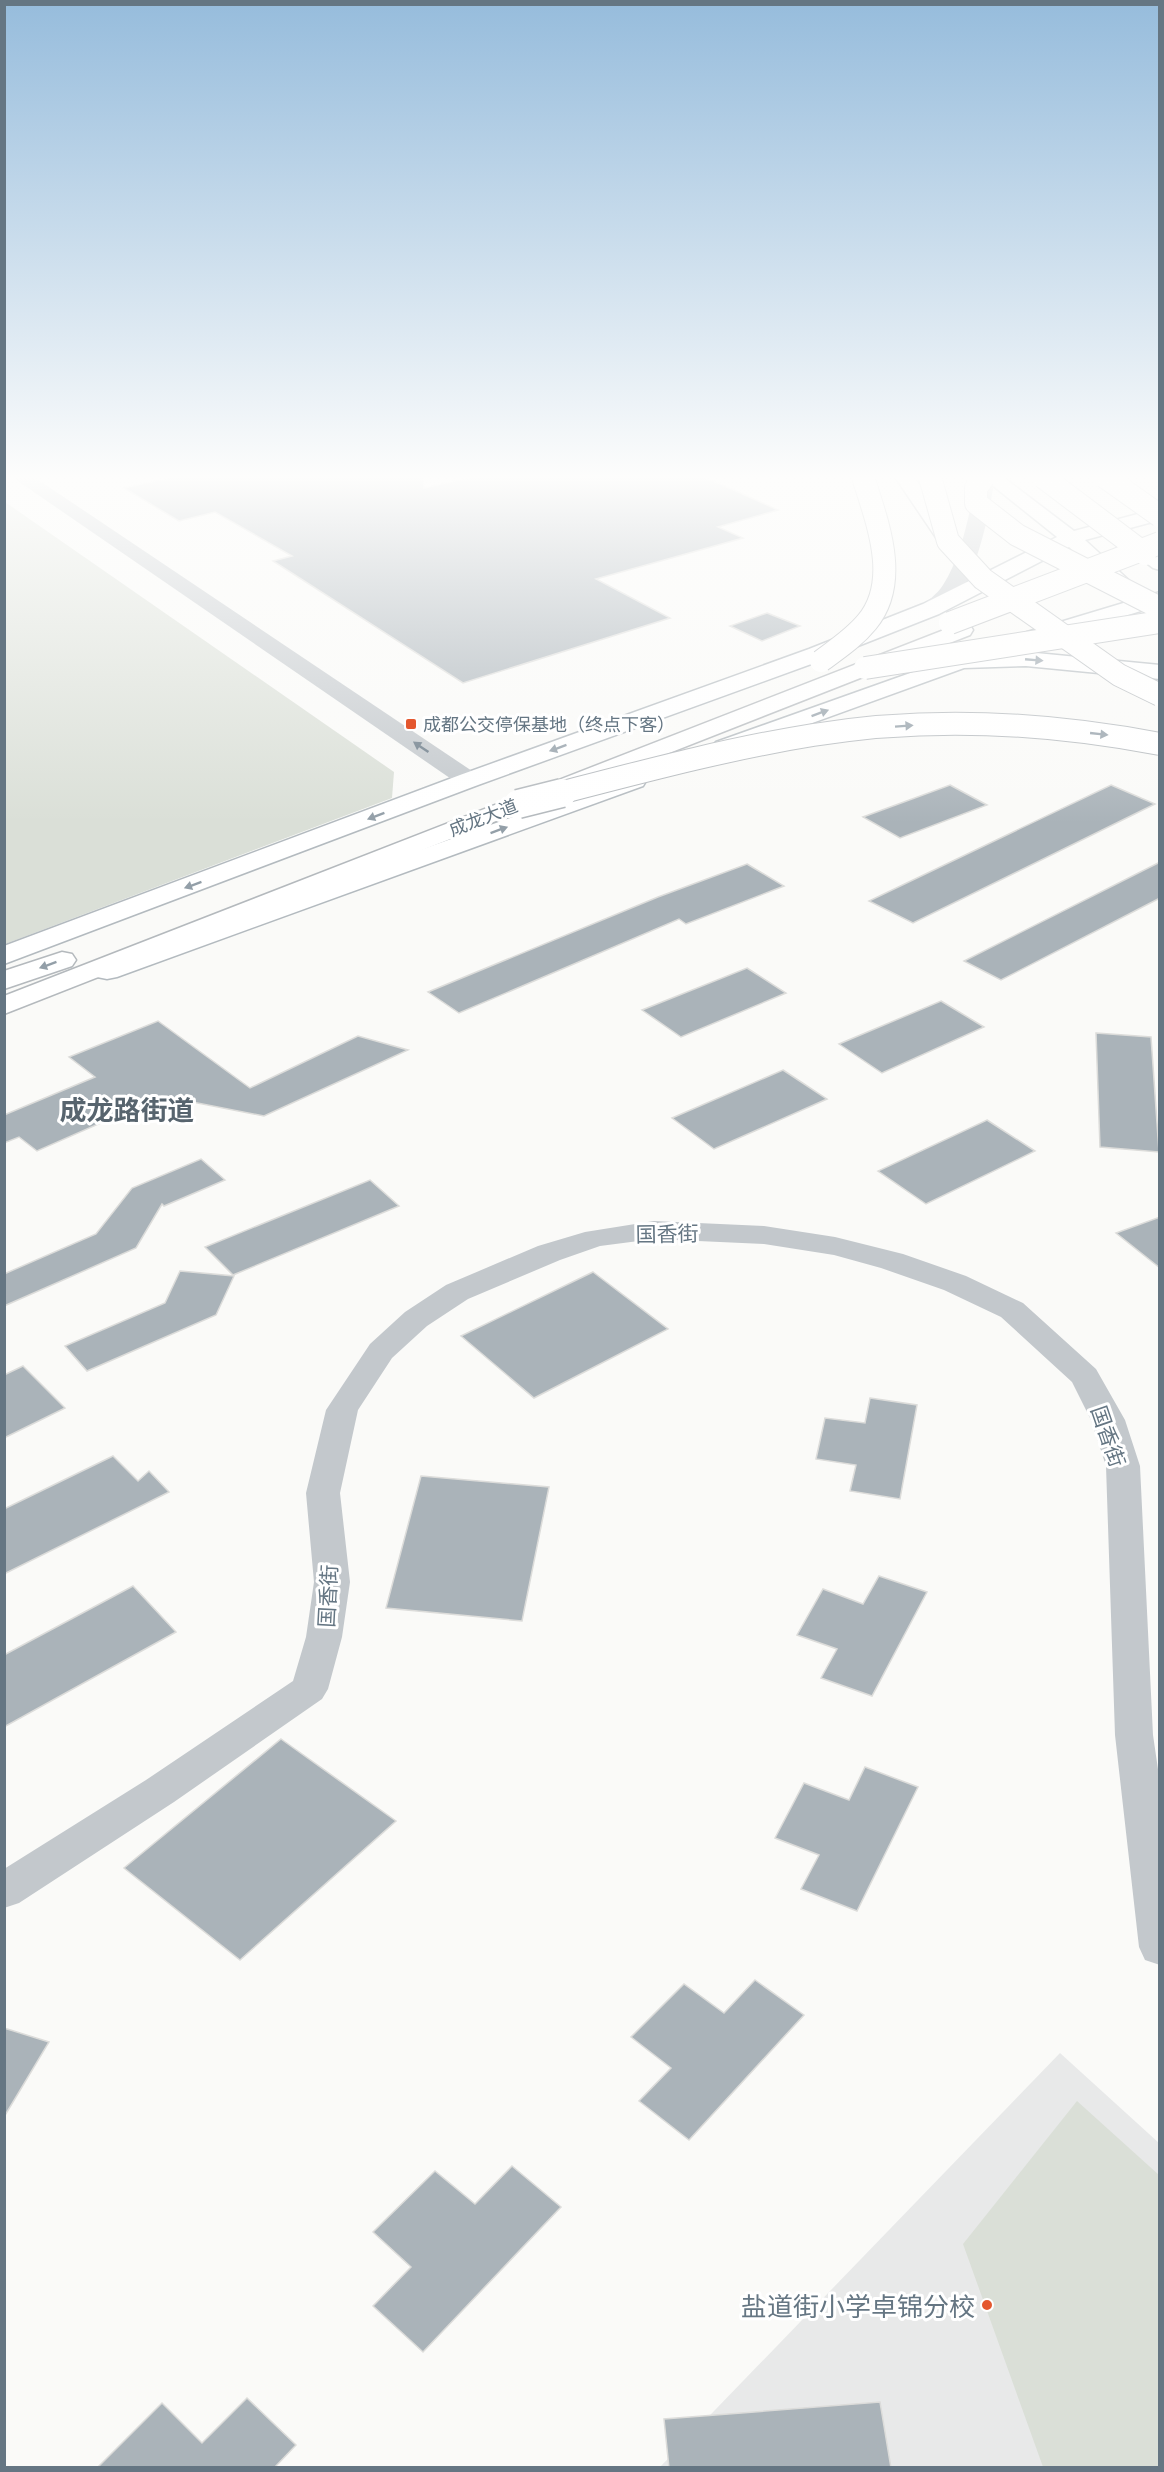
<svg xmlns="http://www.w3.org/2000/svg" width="1164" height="2472" font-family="Barlow,'Noto Sans SC',sans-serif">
<rect width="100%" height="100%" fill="#fafaf8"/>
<polygon fill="#e8e9e9" points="1060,2053 1159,2143 1159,2467 659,2468"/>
<g fill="#dadfd7">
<polygon points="5,502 394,772 392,798 5,944"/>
<polygon points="1077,2101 1159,2175 1159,2467 1043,2467 963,2244"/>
</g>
<g fill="#aab3b9" stroke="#dcdcda" stroke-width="1.5">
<polygon points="172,477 423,477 424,488 471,477 705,477 778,510 718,527 743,538 596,579 670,618 463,683 273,561 292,556 215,512 179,521 124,488"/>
<polygon points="767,613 800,626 762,641 730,626"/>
<polygon points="950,785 987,805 900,838 863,817"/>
<polygon points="1111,785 1155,804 913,923 869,901"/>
<polygon points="1160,862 1160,898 1001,980 964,961"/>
<polygon points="747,864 784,886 686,924 679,919 459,1013 428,992 658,897"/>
<polygon points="747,968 786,993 681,1037 642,1010"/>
<polygon points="941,1001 984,1027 882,1073 839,1044"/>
<polygon points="158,1021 250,1088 358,1036 408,1050 264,1116 162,1096 37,1151 19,1137 4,1143 4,1115 95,1077 69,1057"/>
<polygon points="1096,1033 1151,1037 1159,1152 1100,1147"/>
<polygon points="783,1070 827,1099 714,1149 672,1118"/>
<polygon points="987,1120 1035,1151 926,1204 878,1171"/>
<polygon points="201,1159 225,1180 164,1206 162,1204 136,1248 4,1306 4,1274 96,1234 132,1188"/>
<polygon points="370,1180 399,1206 233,1275 205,1247"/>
<polygon points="1160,1217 1160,1268 1116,1233"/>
<polygon points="180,1271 234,1276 216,1315 87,1371 65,1346 165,1303"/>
<polygon points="593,1272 668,1329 534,1398 461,1336"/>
<polygon points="23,1366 65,1408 4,1438 4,1375"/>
<polygon points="870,1398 917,1405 900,1499 850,1491 856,1465 816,1459 825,1418 865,1423"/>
<polygon points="113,1456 138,1481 149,1471 169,1492 4,1574 4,1509"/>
<polygon points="421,1476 549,1487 522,1621 386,1608"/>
<polygon points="879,1576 927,1592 872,1696 821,1678 837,1649 797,1635 823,1589 863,1604"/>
<polygon points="133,1586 176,1632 4,1727 4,1655"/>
<polygon points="281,1739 396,1821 240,1960 124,1868"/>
<polygon points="865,1767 918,1787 857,1911 801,1889 819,1855 775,1838 804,1783 849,1800"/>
<polygon points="755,1980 804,2015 689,2140 639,2101 671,2068 631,2037 684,1984 724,2013"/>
<polygon points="4,2028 49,2042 4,2117"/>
<polygon points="512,2166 561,2207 423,2352 373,2306 411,2267 373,2232 435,2171 475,2204"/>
<polygon points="247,2398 296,2445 274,2468 97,2468 162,2403 202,2443"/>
<polygon points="880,2402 891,2468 669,2468 664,2419"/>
</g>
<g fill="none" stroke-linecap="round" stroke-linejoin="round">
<defs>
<g id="secondary">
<polygon points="982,477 1003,477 1074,531 1160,508 1160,520 1085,540 1133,584 1136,588 1133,592 1126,594 1119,592 1069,547 939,614 825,659 478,785 4,964 4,946 460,775 809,649 923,604 1057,537"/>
<polygon points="1160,592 1160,605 1035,644 1027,642 1024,637 1027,632"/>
<polygon points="989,645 997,647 999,654 1026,652 1160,665 1160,679 1026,666 964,668 732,752 724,754 716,752 712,747 716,742"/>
<polygon points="634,774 643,776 646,781 643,786 117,977 107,979 97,977 93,971 97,965"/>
</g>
<g id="trunk">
<polygon points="1145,548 1160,555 1160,570 1153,568 1135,554 1138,550"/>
<polygon points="962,623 970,625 973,630 970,635 4,1014 4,996"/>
<polygon points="62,952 72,954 76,960 72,966 4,989 4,971"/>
</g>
<polygon id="motorway" points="895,477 914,477 958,541 955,545 941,545"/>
</defs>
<use href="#secondary" stroke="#b3babf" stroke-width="3"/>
<use href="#trunk" stroke="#b4b9bd" stroke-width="3"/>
<use href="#motorway" stroke="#b4b9bd" stroke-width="3"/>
<polygon fill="#c3c8cc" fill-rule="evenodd" points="654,1221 764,1226 835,1237 903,1254 966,1276 1023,1303 1096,1369 1125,1420 1140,1466 1153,1735 1160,1783 1160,1965 1145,1960 1139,1947 1115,1735 1106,1466 1091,1420 1072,1382 1001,1317 944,1290 881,1268 834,1255 764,1244 654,1239 600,1246 560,1260 468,1299 427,1326 392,1358 358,1410 340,1493 350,1582 342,1637 328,1689 322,1699 174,1802 19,1903 4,1908 4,1869 146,1780 293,1681 306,1637 314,1582 306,1493 326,1410 370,1344 405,1312 446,1285 538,1246 585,1232"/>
<g fill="#c3c8cc" fill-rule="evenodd">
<polygon points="12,477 34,477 478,775 481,780 478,785 469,787 460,785"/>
<path d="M977,477H995C990,508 971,625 923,614L920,609C927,600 937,595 943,585C963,554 969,513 977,477Z"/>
</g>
<use href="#secondary" fill="#fff" fill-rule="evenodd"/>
<use href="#trunk" fill="#fff" fill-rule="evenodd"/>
<use href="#motorway" fill="#fff" fill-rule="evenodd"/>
<defs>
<g id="trunk-bridge-far1">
<polyline points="930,477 948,541 983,579 1119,675 1160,695"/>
<polyline points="984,477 976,488 976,503 1017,535 1160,608"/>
<polyline points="1043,477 1145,554"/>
<polyline points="1105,477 1160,516"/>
<polyline points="950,623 1160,543"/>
<path d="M821,661C837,649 854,638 867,622C901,581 877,522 863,477"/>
<polyline points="865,668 1160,622"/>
<path d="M556,794C641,772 726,749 813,735C928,716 1045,722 1160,744"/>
</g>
<polyline id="trunk-bridge" points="518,804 562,793"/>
</defs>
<use href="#trunk-bridge-far1" stroke="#b4b9bd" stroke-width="24" stroke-linecap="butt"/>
<use href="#trunk-bridge" stroke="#b4b9bd" stroke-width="31" stroke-linecap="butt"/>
<use href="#trunk-bridge-far1" stroke="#fff" stroke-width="22"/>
<use href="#trunk-bridge" stroke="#fff" stroke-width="28"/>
</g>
<defs><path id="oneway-solid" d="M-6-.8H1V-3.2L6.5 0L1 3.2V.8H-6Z" transform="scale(1.5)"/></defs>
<g fill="#939fa8">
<use href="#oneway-solid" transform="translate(1034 660) rotate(5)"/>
<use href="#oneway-solid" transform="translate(820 713) rotate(-20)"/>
<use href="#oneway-solid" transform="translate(904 726) rotate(-4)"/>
<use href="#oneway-solid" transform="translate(1099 734) rotate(6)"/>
<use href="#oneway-solid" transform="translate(558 748) rotate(160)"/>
<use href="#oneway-solid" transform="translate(376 816) rotate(159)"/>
<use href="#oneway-solid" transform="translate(499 830) rotate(-20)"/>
<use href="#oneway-solid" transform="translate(193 885) rotate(160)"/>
<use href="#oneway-solid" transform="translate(48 965) rotate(160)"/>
</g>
<use fill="#6a7a87" href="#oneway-solid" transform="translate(421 747) rotate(-146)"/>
<linearGradient id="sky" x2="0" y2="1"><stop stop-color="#96bcdc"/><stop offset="0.58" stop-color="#fdfdfc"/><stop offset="1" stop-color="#fdfdfc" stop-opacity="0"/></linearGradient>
<rect width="1164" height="823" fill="url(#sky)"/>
<g fill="#e4572e" stroke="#fff" stroke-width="2">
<rect x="405" y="718" width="12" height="12" rx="3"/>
<circle cx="987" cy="2305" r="6"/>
</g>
<g text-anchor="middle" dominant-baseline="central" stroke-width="6" stroke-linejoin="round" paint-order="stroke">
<g font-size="18" fill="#657683" stroke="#fff" text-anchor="start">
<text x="423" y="724">成都公交停保基地（终点下客）</text>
</g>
<g font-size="18" fill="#657683" stroke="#fff">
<text transform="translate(483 817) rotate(-21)">成龙大道</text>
</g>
<g font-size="21" fill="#657683" stroke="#fff">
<text transform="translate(667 1233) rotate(-1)">国香街</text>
<text transform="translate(1109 1436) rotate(71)">国香街</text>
<text transform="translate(327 1596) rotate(-87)">国香街</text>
</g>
<g font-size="26" fill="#657683" stroke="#fff" text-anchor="end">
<text x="975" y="2305">盐道街小学卓锦分校</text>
</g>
<g font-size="27" font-weight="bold" fill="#57646e" stroke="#fff">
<text x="127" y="1109">成龙路街道</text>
</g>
</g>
<rect width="1164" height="2472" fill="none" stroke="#657683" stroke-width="12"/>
</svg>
